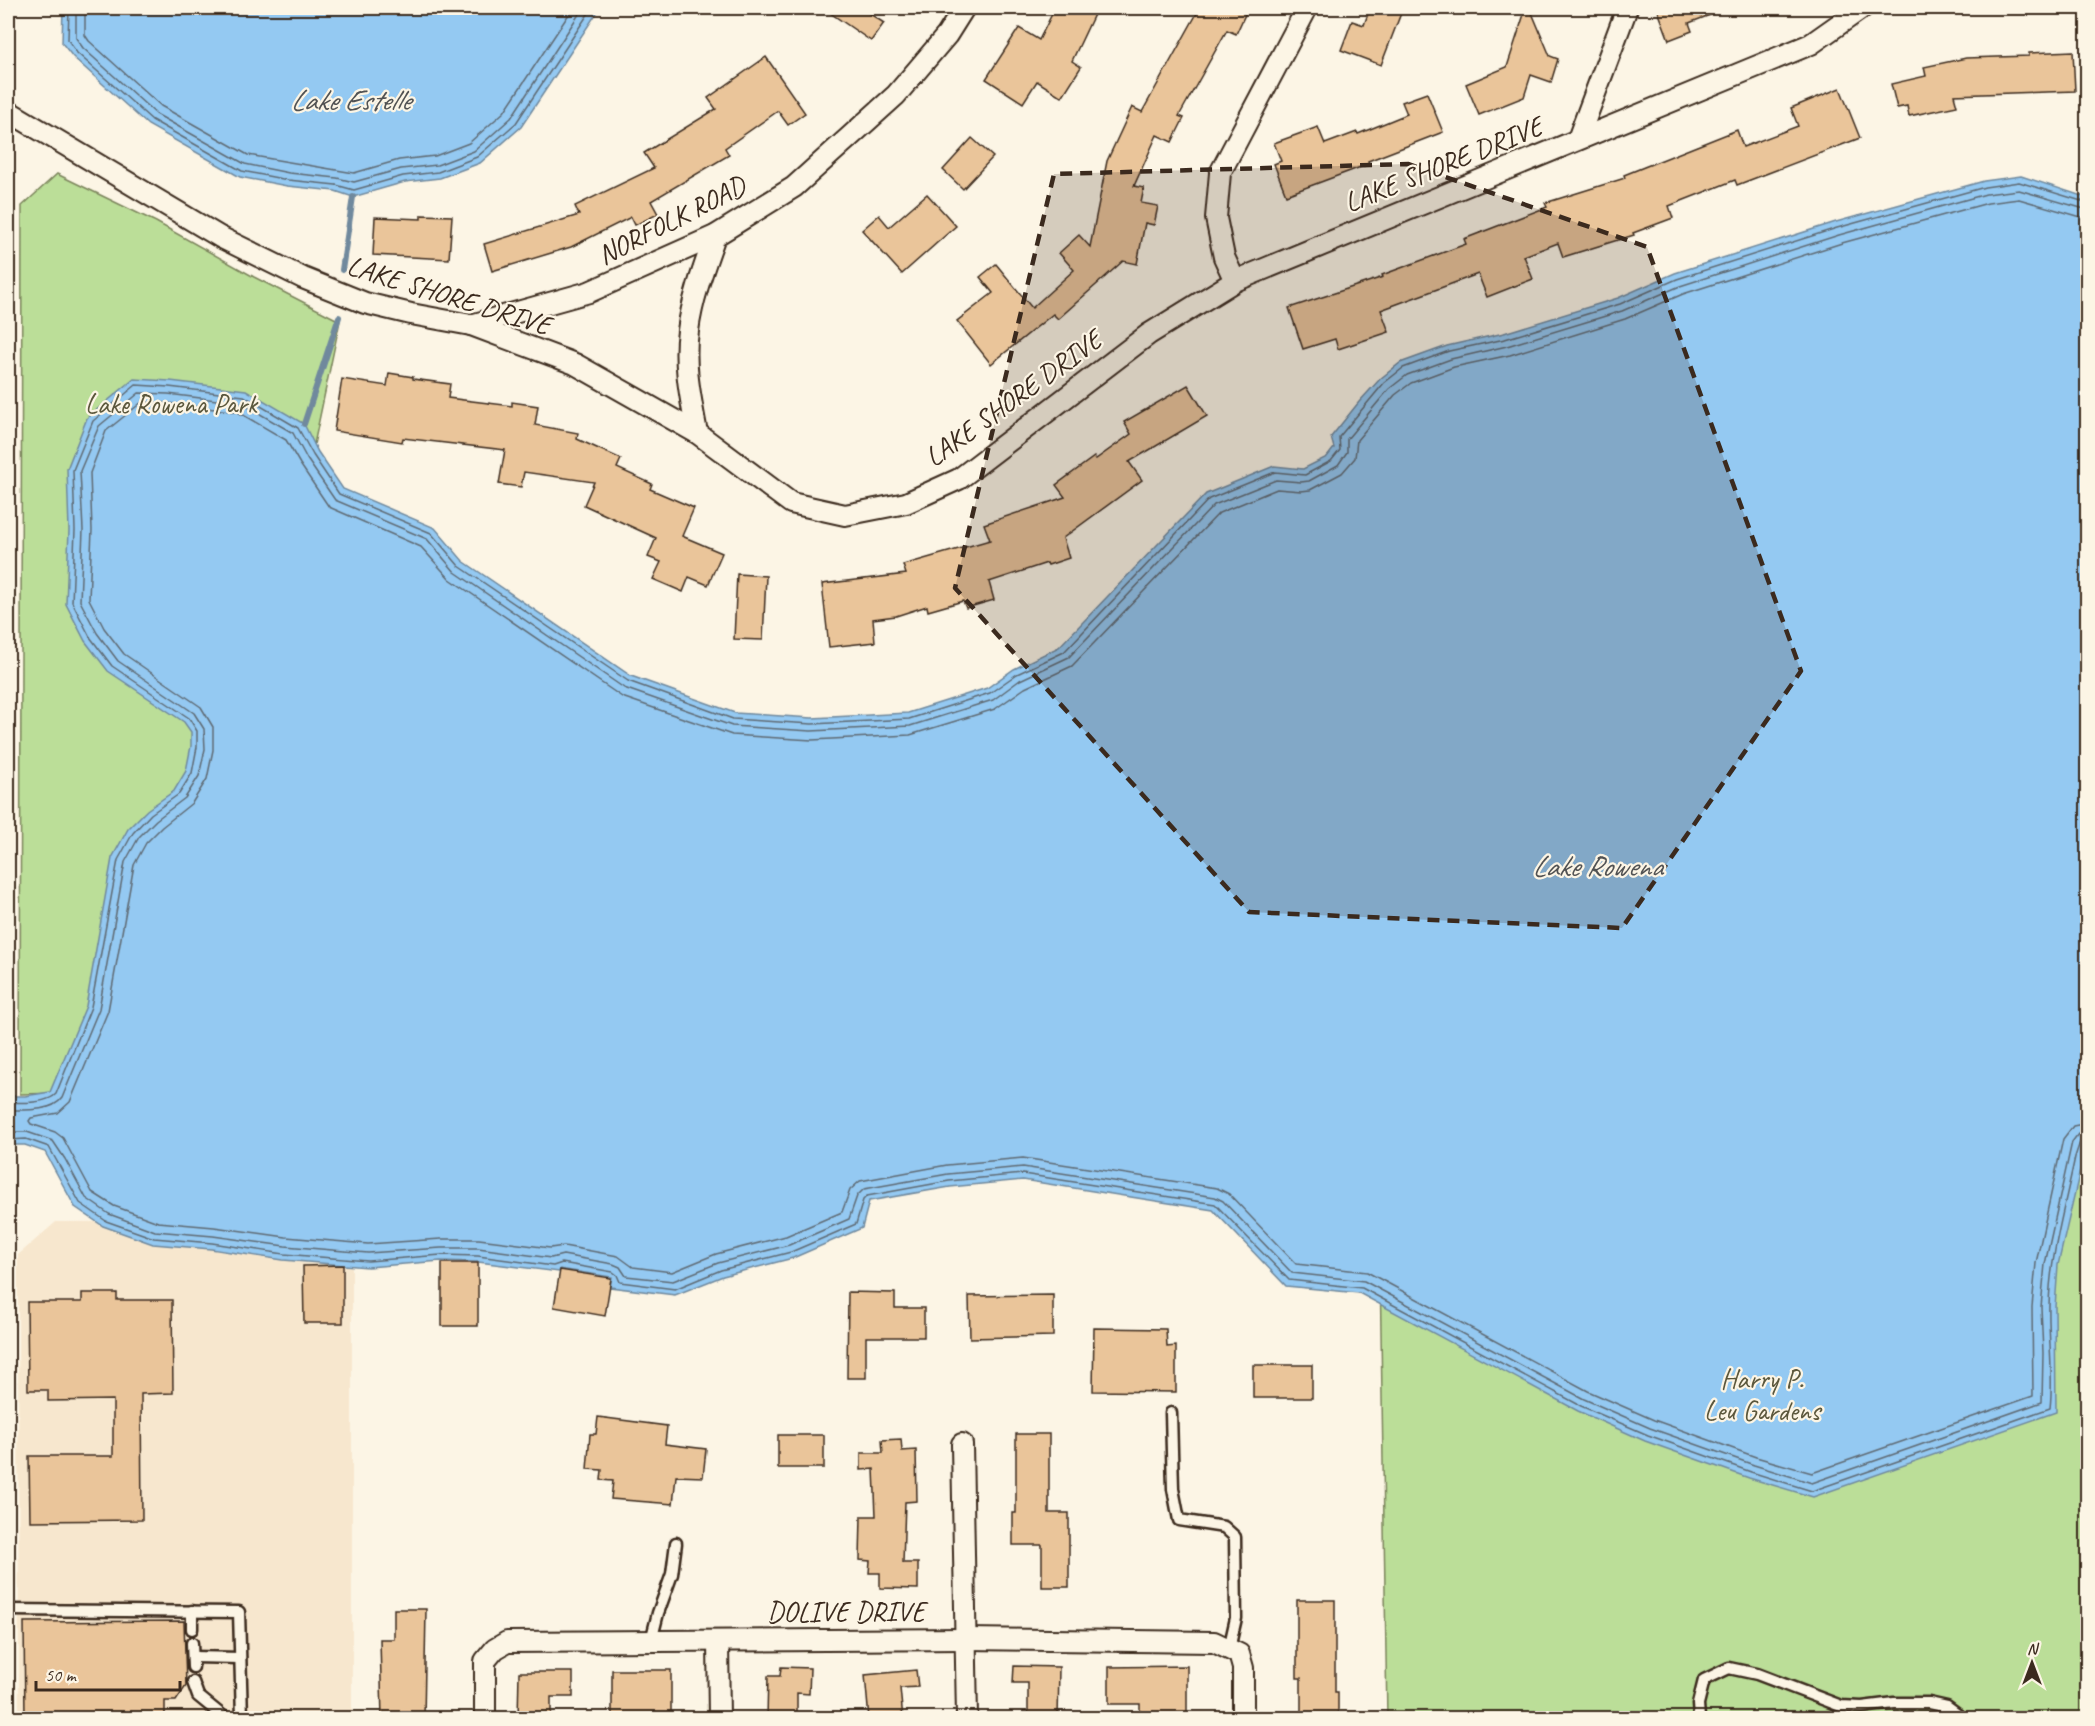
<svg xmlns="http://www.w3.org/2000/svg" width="2095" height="1726" font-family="Caveat,sans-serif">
<rect width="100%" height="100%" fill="#fcf5e5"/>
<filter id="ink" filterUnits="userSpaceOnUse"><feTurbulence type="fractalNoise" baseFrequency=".0167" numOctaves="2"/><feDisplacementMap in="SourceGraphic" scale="12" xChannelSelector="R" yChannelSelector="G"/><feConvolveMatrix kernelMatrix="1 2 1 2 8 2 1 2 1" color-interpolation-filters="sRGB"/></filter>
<g filter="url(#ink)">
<polygon fill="#f7e7ce" points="352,1221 352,1718 19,1718 18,1255 56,1222"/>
<g fill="#bbde98" stroke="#7b845b" stroke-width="1.5">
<polygon points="57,174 156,222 254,277 340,321 308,473 153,1091 20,1094 22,206"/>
<polygon points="2087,1065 2087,1718 1387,1718 1377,1074"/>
</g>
<g fill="#94c9f2" stroke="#70899d" stroke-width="1.5">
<polygon points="63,8 600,8 521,127 480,163 440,178 405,182 353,197 335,191 287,186 240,177 148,125 73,57 62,43"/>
<polygon points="2021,176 2088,198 2088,1136 2058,1265 2055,1307 2056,1412 1813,1497 1749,1478 1645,1441 1578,1411 1359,1293 1286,1286 1213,1210 1023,1180 950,1187 869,1201 862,1228 793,1258 723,1276 675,1295 610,1287 612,1277 560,1269 559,1272 478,1262 441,1261 368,1267 283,1260 211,1249 153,1244 103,1226 75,1207 45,1152 25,1145 8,1145 8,1096 25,1096 50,1092 86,1006 112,858 128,829 147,810 174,791 186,771 191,746 191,732 184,722 108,671 85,641 66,604 69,530 67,469 87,418 134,379 170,381 246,390 304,424 318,452 343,489 435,528 463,561 631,676 735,713 812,718 908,713 987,688 1014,669 1059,647 1206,494 1274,466 1303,469 1327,457 1334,448 1331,437 1359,402 1380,379 1400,363 1447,346 1504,333 1618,298 1675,273 1836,222 1984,181"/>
</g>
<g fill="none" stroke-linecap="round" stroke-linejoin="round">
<g stroke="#5f6a73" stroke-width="1.5">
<polyline points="69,8 68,40 77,53 152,120 242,171 288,180 336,185 354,190 403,176 438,172 477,157 516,123 592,8"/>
<polyline points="76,8 76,38 83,48 156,114 245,164 289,173 337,178 354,182 401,169 437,165 474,151 511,118 583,8"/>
<polyline points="85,8 85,35 89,41 161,106 248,155 354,173 399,160 435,156 469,143 504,112 573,8"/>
<polyline points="2088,219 2019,199 1988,203 1842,243 1683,294 1625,319 1510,355 1454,367 1411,383 1395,395 1357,440 1355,458 1342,473 1310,490 1301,491 1277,489 1219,513 1072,666 1025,688 995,709 910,735 812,740 732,735 622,697 450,579 421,547 329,507 300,464 286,440 238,412 167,403 142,402 106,431 90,473 92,530 89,599 104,628 124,654 201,707 213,727 213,750 207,779 192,803 162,827 146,843 134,865 108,1011 70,1102 58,1113 31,1118 29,1121 31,1124 55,1132 63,1138 92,1192 114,1206 158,1222 214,1227 286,1237 368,1244 441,1239 479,1239 550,1248 564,1246 618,1256 633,1267 672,1272 716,1254 786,1236 842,1212 850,1190 860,1181 947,1165 1023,1158 1217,1188 1229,1194 1296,1264 1367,1272 1588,1391 1654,1420 1756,1457 1812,1473 2033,1396 2032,1307 2036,1263 2063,1139 2073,1126 2088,1123"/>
<path d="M8,1102C21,1103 46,1104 56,1094L91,1007L118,860L133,833L151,814L179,794L192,773L197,747V731L189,718L112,666L90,637L72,602L75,530L73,470L93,421L136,385L169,387L244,396L298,428L313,455L339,494L431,533L459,566L628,681L733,719L812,724L909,719L990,693L1017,674L1064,652L1209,499L1275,472L1305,475L1331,461L1340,450L1339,437L1384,383L1403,368L1449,351L1505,339L1620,304L1677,279L1837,228L1985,187L2019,182L2088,203"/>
<path d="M8,1110C24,1110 52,1112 62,1098L99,1009L125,862L139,837L156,820L185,798L199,776L205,749L204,729L194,713L118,661L97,633L80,601L83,530L80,471L99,426L139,393L168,394L241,403L293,433L307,459L335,500L427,539L455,572L624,688L732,726L811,731L910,726L993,700L1020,680L1069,657L1214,505L1276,480L1301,482L1309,481L1338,465L1347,452V439L1389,389L1407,375L1451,359L1507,346L1622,311L1680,286L1839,235L1986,194L2019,190L2088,210"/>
<polyline points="8,1132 27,1132 53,1141 65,1159 86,1198 109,1214 155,1231 213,1236 285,1246 368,1253 441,1248 478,1248 551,1258 563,1255 613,1264 620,1267 626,1276 673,1281 718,1263 789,1245 849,1219 857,1196 864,1189 948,1174 1023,1167 1215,1197 1223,1201 1292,1273 1364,1281 1584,1399 1650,1428 1754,1465 1812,1483 2042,1402 2043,1353 2041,1307 2045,1264 2072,1142 2078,1134 2088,1132"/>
<path d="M8,1140L26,1139L49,1147L80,1203L106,1221L154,1238L212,1243L284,1254L368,1261L441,1255L478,1256L553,1266L562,1263L613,1272L617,1275L620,1282L675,1289L721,1270L791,1252L856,1224L863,1200L867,1196L949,1181L1023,1174L1215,1204L1289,1280L1362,1288L1581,1406L1648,1435L1751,1472L1812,1491L2050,1408C2054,1374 2048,1340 2049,1306C2050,1256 2065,1206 2075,1157L2080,1142L2088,1139"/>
</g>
<g stroke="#70899d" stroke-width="6">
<polyline points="342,270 353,197"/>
<polyline points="304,424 339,317"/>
</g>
</g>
<g fill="#eac59a" stroke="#3b2a1e" stroke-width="1.5">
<polygon points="823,8 861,8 884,23 871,41"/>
<polygon points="1055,8 1097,8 1072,61 1081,67 1062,97 1037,81 1023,103 986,79 1019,28 1039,40"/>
<polygon points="1200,8 1248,8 1236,34 1227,30 1179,116 1184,118 1172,142 1157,135 1134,186 1144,188 1141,203 1158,206 1154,225 1145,223 1137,264 1123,261 1058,319 1053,314 991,364 957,321 993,293 980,277 996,264 1032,308 1074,270 1059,253 1079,235 1090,247 1107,161 1132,107 1142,112"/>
<polygon points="1370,8 1403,8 1381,65 1341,50 1352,21 1364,25"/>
<polygon points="1526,8 1530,8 1550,56 1558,59 1551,82 1531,75 1524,97 1479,115 1466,84 1507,67"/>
<polygon points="1657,8 1725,8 1726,9 1689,23 1692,31 1669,40"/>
<polygon points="2073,51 2075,91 1954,95 1957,106 1909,116 1907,106 1897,108 1891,84 1926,76 1924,67 1966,58 2029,56 2029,53"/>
<polygon points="766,57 805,113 788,125 778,111 725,148 729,155 651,201 658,214 635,225 631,217 571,247 492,271 484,244 579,215 575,206 654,168 644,153 716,109 708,98"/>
<polygon points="1840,88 1860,138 1737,185 1735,180 1669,206 1673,218 1633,233 1634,235 1563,257 1558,243 1524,256 1533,279 1487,297 1478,274 1381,310 1389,332 1338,349 1335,339 1303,349 1289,308 1383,277 1382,275 1466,244 1464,239 1547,207 1545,203 1625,178 1624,175 1737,130 1743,147 1798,126 1791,108"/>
<polygon points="1427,93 1443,132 1368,161 1369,164 1286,195 1274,164 1281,161 1274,143 1318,127 1325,144 1357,132 1358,134 1407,114 1402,102"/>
<polygon points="972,138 993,157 963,189 943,170"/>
<polygon points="927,194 956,226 902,274 862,230 879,215 889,227"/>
<polygon points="421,215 452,216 449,259 373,255 375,217 421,219"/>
<polygon points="389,373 413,377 413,379 450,384 448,398 512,406 512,402 538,406 535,425 578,433 577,439 621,459 617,468 652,484 650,489 694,508 682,536 722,553 708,585 689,577 683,592 653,579 661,562 648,557 656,538 584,505 594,482 524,472 521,487 499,484 505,450 403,438 402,442 334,431 342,379 387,386"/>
<polygon points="1188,385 1207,416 1129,462 1142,480 1063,538 1069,558 1048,565 1047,563 989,582 994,600 966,608 963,601 928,611 927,606 896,616 873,619 875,642 829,647 822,584 906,574 903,565 990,540 984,524 1065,497 1056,485 1094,457 1096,459 1131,434 1124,422"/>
<polygon points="737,574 766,576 763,640 734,639"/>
<rect x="442" y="1263" width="36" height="63"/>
<polygon points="343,1265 343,1323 304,1323 303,1266"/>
<polygon points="560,1270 611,1278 605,1316 554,1307"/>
<polygon points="848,1292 895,1293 895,1308 924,1308 924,1337 866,1337 866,1378 847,1378"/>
<polygon points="82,1293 117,1293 117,1300 172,1300 173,1393 141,1394 142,1520 30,1521 29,1456 113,1456 113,1400 48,1401 48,1390 28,1390 27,1302 82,1302"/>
<polygon points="1053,1295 1053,1336 970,1338 969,1296"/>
<polygon points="1094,1328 1166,1329 1167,1347 1176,1346 1176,1392 1093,1391"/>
<rect x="1253" y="1365" width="59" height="33"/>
<polygon points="598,1417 667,1426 665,1444 706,1449 703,1477 676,1476 673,1504 611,1499 613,1481 601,1480 602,1470 587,1469 590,1434 596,1434"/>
<polygon points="1016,1434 1049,1434 1049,1513 1069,1513 1069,1587 1042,1587 1042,1545 1013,1545 1013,1513 1016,1513"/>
<rect x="778" y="1435" width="46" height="33"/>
<polygon points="901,1439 902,1451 916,1450 917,1501 905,1502 903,1563 918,1563 918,1589 880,1588 880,1573 869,1573 870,1561 860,1560 861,1516 876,1516 874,1469 861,1470 861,1453 883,1453 882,1440"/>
<polygon points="1297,1600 1335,1600 1335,1692 1338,1692 1338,1719 1301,1719 1301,1678 1297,1678"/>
<polygon points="394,1609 426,1609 424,1719 382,1719 380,1639 394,1639"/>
<polygon points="184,1621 186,1686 176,1701 165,1701 165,1719 25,1719 24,1622"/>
<polygon points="1014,1666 1059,1667 1058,1719 1028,1719 1028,1683 1013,1683"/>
<polygon points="1187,1666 1187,1719 1140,1719 1140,1704 1109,1704 1109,1667"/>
<polygon points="781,1667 810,1668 809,1694 797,1693 797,1719 767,1719 768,1676 780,1676"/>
<rect x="612" y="1670" width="59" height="49"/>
<polygon points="916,1670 918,1687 900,1688 903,1719 869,1719 865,1675"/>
<polygon points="519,1672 573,1672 573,1697 551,1697 551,1719 518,1719"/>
</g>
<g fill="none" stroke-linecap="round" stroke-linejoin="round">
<defs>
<g id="lane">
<polyline points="1171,1413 1173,1489 1179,1520 1224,1527 1235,1537 1236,1618 1229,1649"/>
<polyline points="8,1610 239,1612 242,1718"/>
<polyline points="192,1611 192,1629"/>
<polyline points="651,1641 658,1613 672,1574 676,1543"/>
<polyline points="192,1643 193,1667"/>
<polyline points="193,1657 240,1658"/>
<polyline points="193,1682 198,1696 225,1718"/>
<polyline points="1699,1718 1698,1704 1704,1680 1729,1668 1757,1674 1841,1706 1862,1707 1894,1703 1929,1703 1947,1707 1962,1718"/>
</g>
<g id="street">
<polyline points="8,111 220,237 303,278 365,303 411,314 471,325 575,364 697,433 791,503 845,515 906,503 959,479 1149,334 1235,281 1811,44 1862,8"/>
<polyline points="1578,139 1627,8"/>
<polyline points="1235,281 1224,257 1216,218 1220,173 1307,8"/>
<polyline points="471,325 589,292 715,236 794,187 896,95 947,35 964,8"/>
<path d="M697,433C691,400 683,365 688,331C692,299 704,267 715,236"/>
<polyline points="962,1444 967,1718"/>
<polyline points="718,1641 719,1718"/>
<polyline points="485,1718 485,1661 495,1649 507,1642 966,1639 1214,1642 1239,1654 1243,1668 1243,1718"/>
</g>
</defs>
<use href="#lane" stroke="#3b2a1e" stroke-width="15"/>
<use href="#street" stroke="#3b2a1e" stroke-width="24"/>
<use href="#lane" stroke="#fcf5e5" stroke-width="10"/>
<use href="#street" stroke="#fcf5e5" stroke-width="20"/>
</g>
</g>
<path fill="#3b2a1e" fill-opacity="0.2" stroke="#3b2a1e" stroke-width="4.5" stroke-dasharray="12 8" stroke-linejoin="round" d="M1408,164L1647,247L1801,671L1622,928L1249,912L955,588L1054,174Z"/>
<g text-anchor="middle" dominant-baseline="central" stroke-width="4.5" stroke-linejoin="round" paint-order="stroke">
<g font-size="28" fill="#3b2a1e" stroke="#fcf5e5">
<text transform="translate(1443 164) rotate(-22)">LAKE SHORE DRIVE</text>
<text transform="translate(671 220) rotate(-27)">NORFOLK ROAD</text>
<text transform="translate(449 295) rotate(17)">LAKE SHORE DRIVE</text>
<text transform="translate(1013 398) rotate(-36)">LAKE SHORE DRIVE</text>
<text x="846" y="1611">DOLIVE DRIVE</text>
</g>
<g font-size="28" fill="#5b573c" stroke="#fcf5e5">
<text x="171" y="403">Lake Rowena Park</text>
<text x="1762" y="1378">Harry P.<tspan x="1762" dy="32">Leu Gardens</tspan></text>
</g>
<g font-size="30" font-style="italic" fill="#515253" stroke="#fcf5e5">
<text x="350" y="100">Lake Estelle</text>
<text x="1597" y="866">Lake Rowena</text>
</g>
</g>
<rect width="2095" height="1726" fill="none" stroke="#fcf5e5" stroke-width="30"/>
<rect x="15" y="15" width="2065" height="1696" fill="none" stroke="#3b2a1e" stroke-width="2" filter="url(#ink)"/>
<g transform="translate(2032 1663)" stroke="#fcf5e5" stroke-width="4.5" paint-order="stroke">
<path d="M0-4.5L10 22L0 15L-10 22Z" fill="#3b2a1e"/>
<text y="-9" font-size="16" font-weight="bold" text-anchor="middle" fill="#3b2a1e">N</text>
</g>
<path d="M36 1681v9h144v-9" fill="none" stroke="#3b2a1e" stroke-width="3"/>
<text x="45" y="1681" font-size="18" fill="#3b2a1e" stroke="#fcf5e5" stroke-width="4.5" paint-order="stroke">50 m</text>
</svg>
